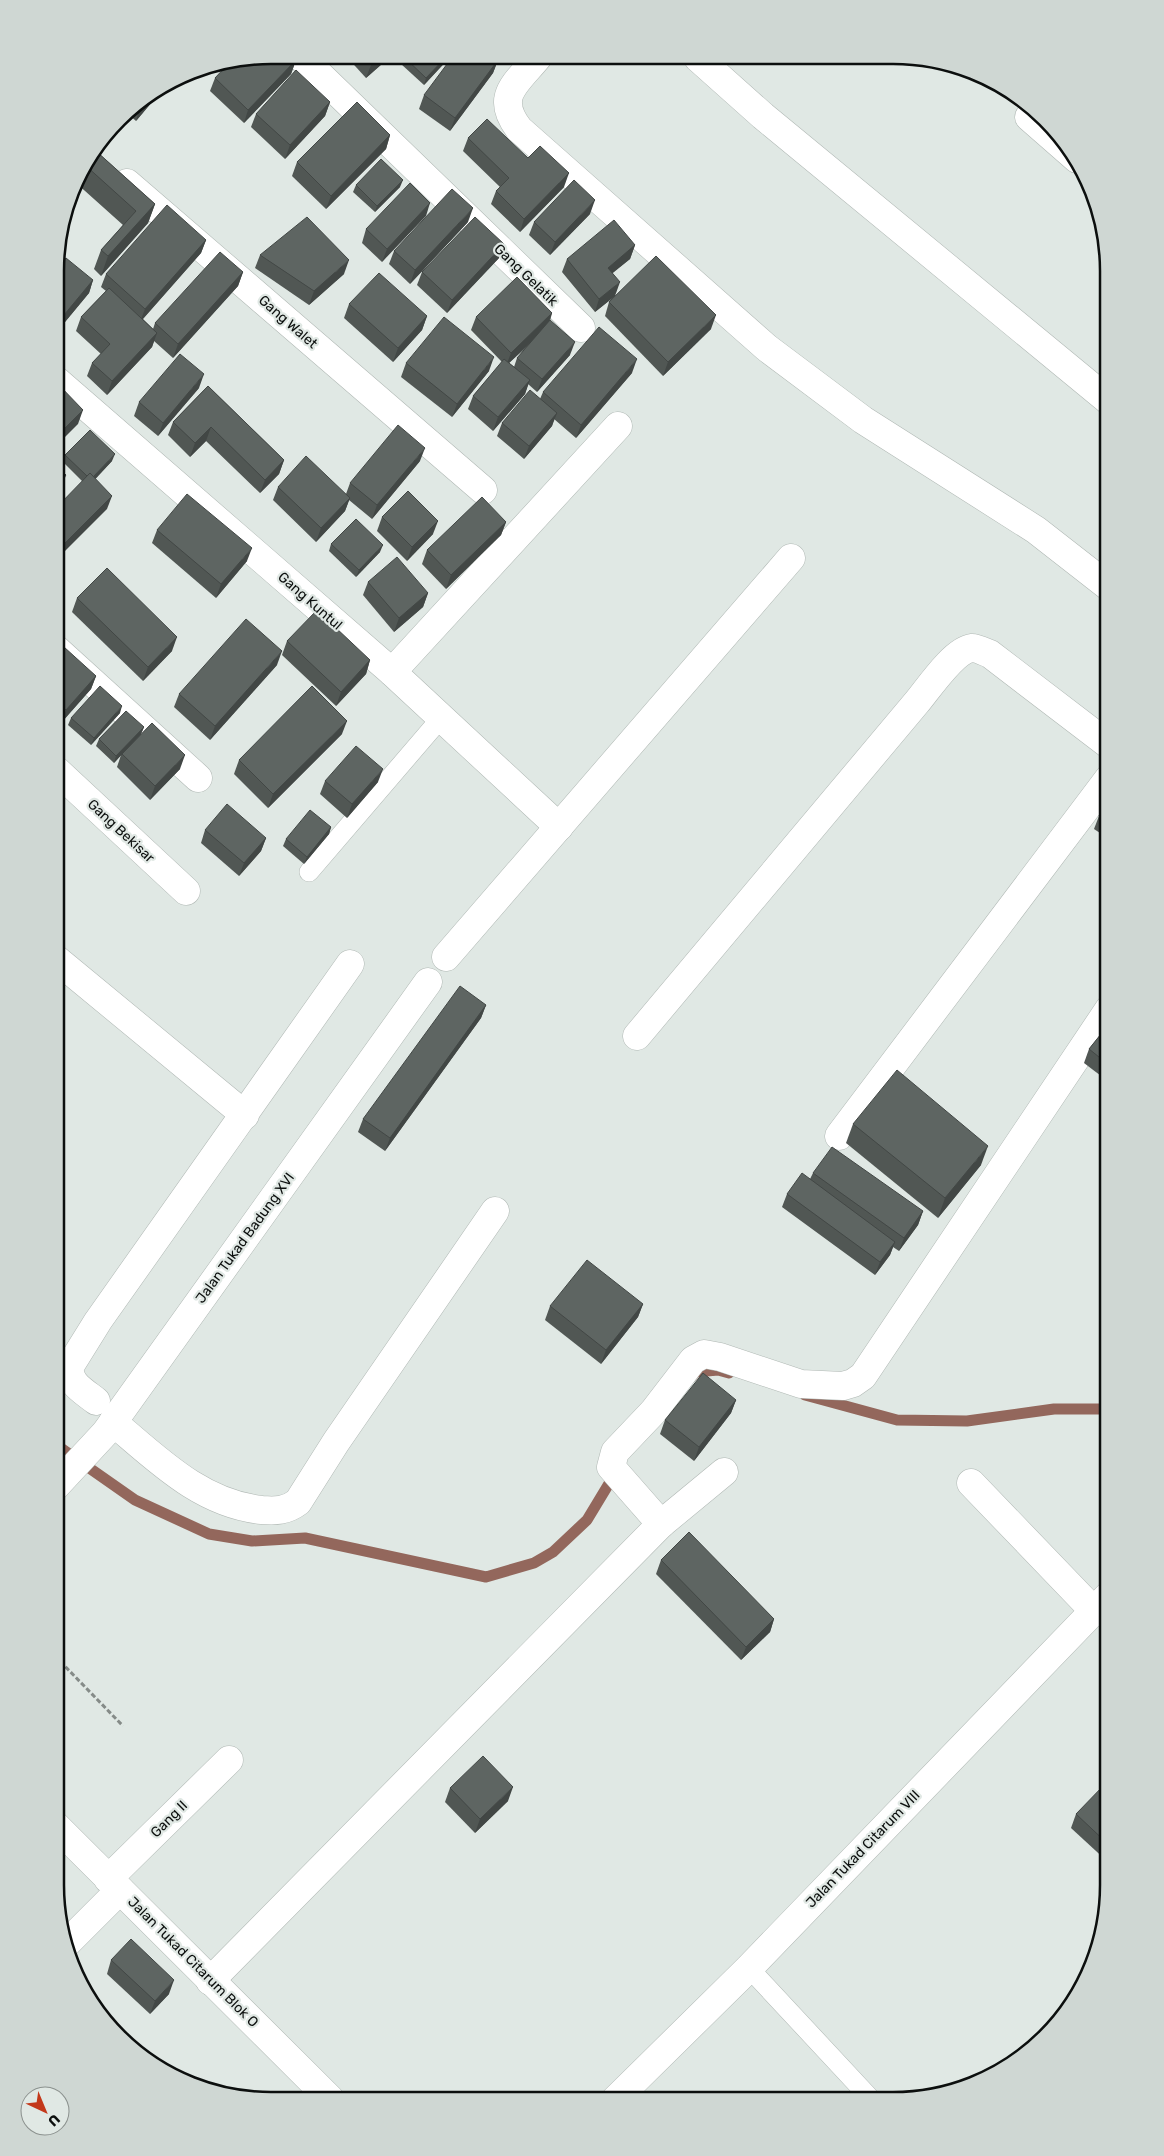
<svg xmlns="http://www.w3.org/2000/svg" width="1164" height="2156" font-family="Rubik,sans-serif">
<rect width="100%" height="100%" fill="#e0e8e4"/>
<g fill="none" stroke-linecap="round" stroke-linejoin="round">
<g stroke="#93675c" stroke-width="11">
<polyline points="689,1379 696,1372 718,1370 729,1373"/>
<polyline points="805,1395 897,1420 967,1421 1054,1409 1109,1409"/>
<polyline points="55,1444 135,1500 209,1534 252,1541 305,1538 486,1577 534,1563 553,1552 587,1520 616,1472"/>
</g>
<defs>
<g id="service">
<polyline points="309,872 441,718"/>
<polyline points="749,1968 870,2098"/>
</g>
<g id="minor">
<polyline points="299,55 581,328"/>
<path d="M538,57C516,84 494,96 519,129L767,348L863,420L1036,530L1109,587"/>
<polyline points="698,58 763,116 1109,401"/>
<polyline points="1029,117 1077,159"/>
<polyline points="127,183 483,490"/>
<polyline points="57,381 392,672 559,827"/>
<polyline points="56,649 198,778"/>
<polyline points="392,672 618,426"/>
<polyline points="56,770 186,891"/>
<polyline points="446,957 791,558"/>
<polyline points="56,959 245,1115"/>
<path d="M637,1036L917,702C928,689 954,650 972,648C977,648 985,652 990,654L1109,745"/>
<polyline points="839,1136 1109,778"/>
<path d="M96,1401C85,1392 67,1383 70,1366L98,1321L350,964"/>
<path d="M113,1422C157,1459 201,1504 262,1510C276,1511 286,1511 298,1502L336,1442L495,1211"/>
<polyline points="971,1483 1094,1611"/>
<polyline points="55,1487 106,1432 428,982"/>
<polyline points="661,1524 611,1467 615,1452 653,1412 693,1360 704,1354 720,1357 801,1384 843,1386 853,1383 863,1376 1109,1009"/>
<polyline points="55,1825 330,2099"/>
<polyline points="108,1879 229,1760"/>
<polyline points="65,1945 120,1890"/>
<polyline points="210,1981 661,1524 724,1472"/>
<polyline points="615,2100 749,1968 1109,1595"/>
</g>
</defs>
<use href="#service" stroke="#b0b8b4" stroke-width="20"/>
<use href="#minor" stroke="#b0b8b4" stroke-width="29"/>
<polyline stroke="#858b88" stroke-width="3" stroke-dasharray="5 2.5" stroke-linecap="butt" points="55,1656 123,1726"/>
<use href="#service" stroke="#fff" stroke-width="19"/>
<use href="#minor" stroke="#fff" stroke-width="28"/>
</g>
<g fill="#515754" fill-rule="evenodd">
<polygon points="345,55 391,56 366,78"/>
<polygon points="405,56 451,56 424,85 401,64 404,57"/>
<polygon points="296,60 291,74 244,123 210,91 215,78"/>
<polygon points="498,60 493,73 450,131 419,109 424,95"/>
<polygon points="218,65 214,70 210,67"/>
<polygon points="159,90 157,96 136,121 126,112 128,109"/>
<polygon points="330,102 325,116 285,159 251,127 256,114"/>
<polygon points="390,135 386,149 326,209 292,176 297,162"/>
<polygon points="468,138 528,158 564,187 520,232 491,204 496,191 500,187 463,151"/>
<polygon points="96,151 155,204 148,223 101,276 94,269 101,250 123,225 75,182 77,175"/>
<polygon points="356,185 400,187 375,212 353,192"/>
<polygon points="430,203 382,262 362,243 366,229"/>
<polygon points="590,214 550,255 529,235 534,222"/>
<polygon points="468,222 410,284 389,264 394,251"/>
<polygon points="206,240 201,253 143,319 153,329 155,323 243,272 238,286 173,358 154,341 152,347 107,395 87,376 92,363 101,354 76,331 81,317 106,291 101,287 106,274"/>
<polygon points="635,245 630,259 612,273 615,296 595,312 562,272 567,259"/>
<polygon points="260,255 344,274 309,305 255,268"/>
<polygon points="499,258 447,313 417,285 422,272"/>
<polygon points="57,269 93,280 89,293 60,328 57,326"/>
<polygon points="609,302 711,329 663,376 605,316"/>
<polygon points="349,304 427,316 422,330 393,362 344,318"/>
<path d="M552,313L550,321L570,355L537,392L528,384L525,394L493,431L468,409L473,396L502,362L471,330L476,317ZM529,345L517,358L514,367L509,363Z"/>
<polygon points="406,363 489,371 452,417 401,377"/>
<polygon points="632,373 576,438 554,419 552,426 524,459 497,436 502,423 540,399 543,392"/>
<polygon points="208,386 284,460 279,474 260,493 206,441 190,457 168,435 173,422"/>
<polygon points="199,388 158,436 134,416 139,402"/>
<polygon points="65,455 112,461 95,479 107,509 82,481 63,462"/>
<polygon points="420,461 372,519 349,500 345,511 316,542 273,500 278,487 346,494 350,483"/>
<polygon points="382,517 433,534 407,561 377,531"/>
<polygon points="506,522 501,535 446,589 422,564 427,550"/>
<polygon points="157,530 247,561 216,598 152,543"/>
<polygon points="331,544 380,552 356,577 329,551"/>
<polygon points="368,582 428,593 423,607 394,632 363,595"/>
<polygon points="77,598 172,651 143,681 72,612"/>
<polygon points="287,641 370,660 366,674 336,706 282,655"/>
<polygon points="56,655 96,676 91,689 61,723 56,719"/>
<polygon points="277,665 210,740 174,707 179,694"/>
<polygon points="120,713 91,745 68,725 71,718"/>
<polygon points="144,727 141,734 180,769 150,800 117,767 121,755 114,763 96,746 99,739"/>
<polygon points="342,734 268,808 234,774 239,760"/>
<polygon points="325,781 378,782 347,818 320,794"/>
<polygon points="1109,802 1109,839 1094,829 1099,816"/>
<polygon points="331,827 329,834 304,864 283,846 286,839"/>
<polygon points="205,830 266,838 261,851 239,876 201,843"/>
<polygon points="486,1005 481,1018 385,1151 358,1132 363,1119"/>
<polygon points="1109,1024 1109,1082 1084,1063 1089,1049"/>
<polygon points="853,1124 981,1165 938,1218 846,1143"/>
<polygon points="813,1173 923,1211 918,1225 899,1251 893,1247 890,1255 875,1275 782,1207 787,1194 810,1179"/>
<polygon points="643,1304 638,1317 601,1364 545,1320 550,1306"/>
<polygon points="736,1400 731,1413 694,1461 660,1434 665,1420"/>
<polygon points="661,1560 774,1619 770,1632 741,1660 656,1574"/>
<polygon points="1109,1786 1109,1863 1071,1828 1076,1814"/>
<polygon points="450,1788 508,1801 475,1833 445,1802"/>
<polygon points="111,1960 169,1994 150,2014 107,1974"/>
</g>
<g fill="#424745">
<polygon points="381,56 391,56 366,78 371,65"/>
<polygon points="447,56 451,56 424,85 426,78"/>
<polygon points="296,60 291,74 244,123 248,110"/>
<polygon points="498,60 493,73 450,131 455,118"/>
<polygon points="159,90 157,96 136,121 140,107 152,94"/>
<polygon points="330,102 325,116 285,159 290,145"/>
<polygon points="390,135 386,149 326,209 331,196"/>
<polygon points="569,173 564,187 520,232 524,219"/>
<polygon points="403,180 400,187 375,212 377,206"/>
<polygon points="595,200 590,214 550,255 555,242"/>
<polygon points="430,203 426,216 382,262 387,249"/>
<polygon points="155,204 148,223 101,276 108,256"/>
<polygon points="473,208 468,222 410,284 415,270"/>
<polygon points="206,240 201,253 140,322 145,309"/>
<polygon points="504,244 499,258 447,313 452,300"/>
<polygon points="635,245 630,259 603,281 608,268"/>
<polygon points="349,260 344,274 309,305 314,291"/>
<polygon points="243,272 238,286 173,358 178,344"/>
<polygon points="93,280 89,293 60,328 64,315"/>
<polygon points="620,282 615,296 595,312 599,299"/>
<polygon points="552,313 547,326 506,366 511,353"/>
<polygon points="716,315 711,329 663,376 668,362"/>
<polygon points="427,316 422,330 393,362 398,348"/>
<polygon points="157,333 152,347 107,395 112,381"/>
<polygon points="575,342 570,355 537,392 542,379"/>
<polygon points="494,357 489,371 452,417 457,404"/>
<polygon points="637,359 632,373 576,438 581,425"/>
<polygon points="204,374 199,388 158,436 163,423"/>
<polygon points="530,380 525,394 493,431 498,417"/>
<polygon points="83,410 78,424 57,445 57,438 58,435"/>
<polygon points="557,413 552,426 524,459 529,446"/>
<polygon points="211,427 206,441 190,457 195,443"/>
<polygon points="425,448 420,461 372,519 377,505"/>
<polygon points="115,454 112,461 88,487 91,480"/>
<polygon points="284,460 279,474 260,493 265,480"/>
<polygon points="66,475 61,489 57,494 57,486"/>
<polygon points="112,496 107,509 56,560 56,552"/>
<polygon points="350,498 345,511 316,542 321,528"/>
<polygon points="438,521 433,534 407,561 412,547"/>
<polygon points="506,522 501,535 446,589 451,575"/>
<polygon points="383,545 380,552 356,577 359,570"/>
<polygon points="252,548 247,561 216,598 221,584"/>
<polygon points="428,593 423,607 394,632 399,618"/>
<polygon points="177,637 172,651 143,681 148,667"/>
<polygon points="282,651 277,665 210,740 215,726"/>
<polygon points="370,660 366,674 336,706 341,692"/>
<polygon points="96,676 91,689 61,723 66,710"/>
<polygon points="122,706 120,713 91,745 94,738"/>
<polygon points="347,721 342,734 268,808 273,794"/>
<polygon points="144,727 141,734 114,763 116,756"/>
<polygon points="185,755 180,769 150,800 155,786"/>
<polygon points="383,769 378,782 347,818 352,804"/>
<polygon points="331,827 329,834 304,864 307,857"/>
<polygon points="266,838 261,851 239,876 244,863"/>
<polygon points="486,1005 481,1018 385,1151 390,1138"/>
<polygon points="988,1146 981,1165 938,1218 945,1198"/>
<polygon points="923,1211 918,1225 899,1251 904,1238"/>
<polygon points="895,1242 890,1255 875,1275 880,1262"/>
<polygon points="643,1304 638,1317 601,1364 606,1350"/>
<polygon points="736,1400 731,1413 694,1461 699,1447"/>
<polygon points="774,1619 770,1632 741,1660 746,1647"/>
<polygon points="513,1787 508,1801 475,1833 480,1819"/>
<polygon points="174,1980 169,1994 150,2014 155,2001"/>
</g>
<g fill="#5e6562" stroke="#424745">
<polygon points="271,55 291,55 296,60 248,110 215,78 229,63"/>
<polygon points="363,56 381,56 371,65"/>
<polygon points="405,56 447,56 426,78 404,57"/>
<polygon points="453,56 494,56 498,60 455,118 424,95"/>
<polygon points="296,70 330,102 290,145 256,114"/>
<polygon points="152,94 140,107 136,104"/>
<polygon points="357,102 390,135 331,196 297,162"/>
<polygon points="487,119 528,158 540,146 569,173 524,219 496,191 509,178 468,138"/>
<polygon points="96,151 155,204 108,256 101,250 136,211 85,165"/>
<polygon points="381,159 403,180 377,206 356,185"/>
<polygon points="574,180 595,200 555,242 534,222"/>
<polygon points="410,183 430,203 387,249 366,229"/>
<polygon points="452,189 473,208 415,270 394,251"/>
<polygon points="167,205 206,240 145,309 106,274"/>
<polygon points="307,217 349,260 314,291 260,255"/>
<polygon points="475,217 504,244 452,300 422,272"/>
<polygon points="614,220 635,245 608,268 620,282 599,299 567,259"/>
<polygon points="220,252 243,272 178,344 155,323"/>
<polygon points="656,256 716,315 668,362 609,302"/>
<polygon points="66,258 93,280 64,315 57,308 57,269"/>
<polygon points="379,273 427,316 398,348 349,304"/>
<polygon points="517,277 552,313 511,353 476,317"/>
<polygon points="109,288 157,333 112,381 92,363 110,344 81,317"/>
<polygon points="444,317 494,357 457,404 406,363"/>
<polygon points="550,320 575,342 542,379 517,358"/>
<polygon points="599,327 637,359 581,425 543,392"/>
<polygon points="180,354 204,374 163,423 139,402"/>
<polygon points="504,359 530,380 498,417 473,396"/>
<polygon points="57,383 83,410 58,435 57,434"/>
<polygon points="208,386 284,460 265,480 211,427 195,443 173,422"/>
<polygon points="530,390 557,413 529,446 502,423"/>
<polygon points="398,425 425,448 377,505 350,483"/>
<polygon points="90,430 115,454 93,477 90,473 87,476 65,455"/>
<polygon points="306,456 350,498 321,528 278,487"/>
<polygon points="57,466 66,475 57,486"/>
<polygon points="90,473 112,496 56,552 57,507"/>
<polygon points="408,491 438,521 412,547 382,517"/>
<polygon points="187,494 252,548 221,584 157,530"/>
<polygon points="482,497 506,522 451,575 427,550"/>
<polygon points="356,519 383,545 359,570 331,544"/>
<polygon points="397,557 428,593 399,618 368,582"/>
<polygon points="107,568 177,637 148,667 77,598"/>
<polygon points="317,610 370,660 341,692 287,641"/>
<polygon points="246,619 282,651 215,726 179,694"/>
<polygon points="64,647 96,676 66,710 56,701 56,655"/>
<polygon points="100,686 122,706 94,738 71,718"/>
<polygon points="312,686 347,721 273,794 239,760"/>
<polygon points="126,711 144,727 116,756 99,739"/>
<polygon points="152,723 185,755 155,786 122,754"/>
<polygon points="356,746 383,769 352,804 325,781"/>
<polygon points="1109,802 1109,822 1099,816"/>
<polygon points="227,804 266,838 244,863 205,830"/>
<polygon points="310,810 331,827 307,857 286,839"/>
<polygon points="460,986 486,1005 390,1138 363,1119"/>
<polygon points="1109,1024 1109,1065 1089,1049"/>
<polygon points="897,1070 988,1146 945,1198 853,1124"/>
<polygon points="832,1147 923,1211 904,1238 813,1173"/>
<polygon points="802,1173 895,1242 880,1262 787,1194"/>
<polygon points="587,1260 643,1304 606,1350 550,1306"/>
<polygon points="703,1373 736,1400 699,1447 665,1420"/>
<polygon points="689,1532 774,1619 746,1647 661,1560"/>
<polygon points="483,1756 513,1787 480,1819 450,1788"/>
<polygon points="1106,1783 1109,1786 1109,1845 1076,1814"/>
<polygon points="131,1939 174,1980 155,2001 111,1960"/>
</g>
<g text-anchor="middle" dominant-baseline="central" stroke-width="4.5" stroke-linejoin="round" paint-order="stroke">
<g font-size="14" fill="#0c0f0e" stroke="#e0e8e4">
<text transform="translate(526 275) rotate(44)">Gang Gelatik</text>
<text transform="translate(288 322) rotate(41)">Gang Walet</text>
<text transform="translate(310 601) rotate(41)">Gang Kuntul</text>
<text transform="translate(121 831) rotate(43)">Gang Bekisar</text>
<text transform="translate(245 1238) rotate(-54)">Jalan Tukad Badung XVI</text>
<text transform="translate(169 1819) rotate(-45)">Gang II</text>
<text transform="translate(863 1849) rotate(-46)">Jalan Tukad Citarum VIII</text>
<text transform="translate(193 1962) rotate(45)">Jalan Tukad Citarum Blok O</text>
</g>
</g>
<path d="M0 0H1164V2156H0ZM271 64H893A207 207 0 0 1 1100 271V1885A207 207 0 0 1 893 2092H271A207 207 0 0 1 64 1885V271A207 207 0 0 1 271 64Z" fill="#cfd7d3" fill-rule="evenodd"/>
<path fill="none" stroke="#0c0f0e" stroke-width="2.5" d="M271 64H893A207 207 0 0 1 1100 271V1885A207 207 0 0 1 893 2092H271A207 207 0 0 1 64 1885V271A207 207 0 0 1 271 64Z"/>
<g transform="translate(45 2111) rotate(136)"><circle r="24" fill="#e0e8e4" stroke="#8b918e"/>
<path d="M0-4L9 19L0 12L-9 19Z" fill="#c3381a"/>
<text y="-8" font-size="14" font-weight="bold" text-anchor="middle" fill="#0c0f0e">U</text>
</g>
</svg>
